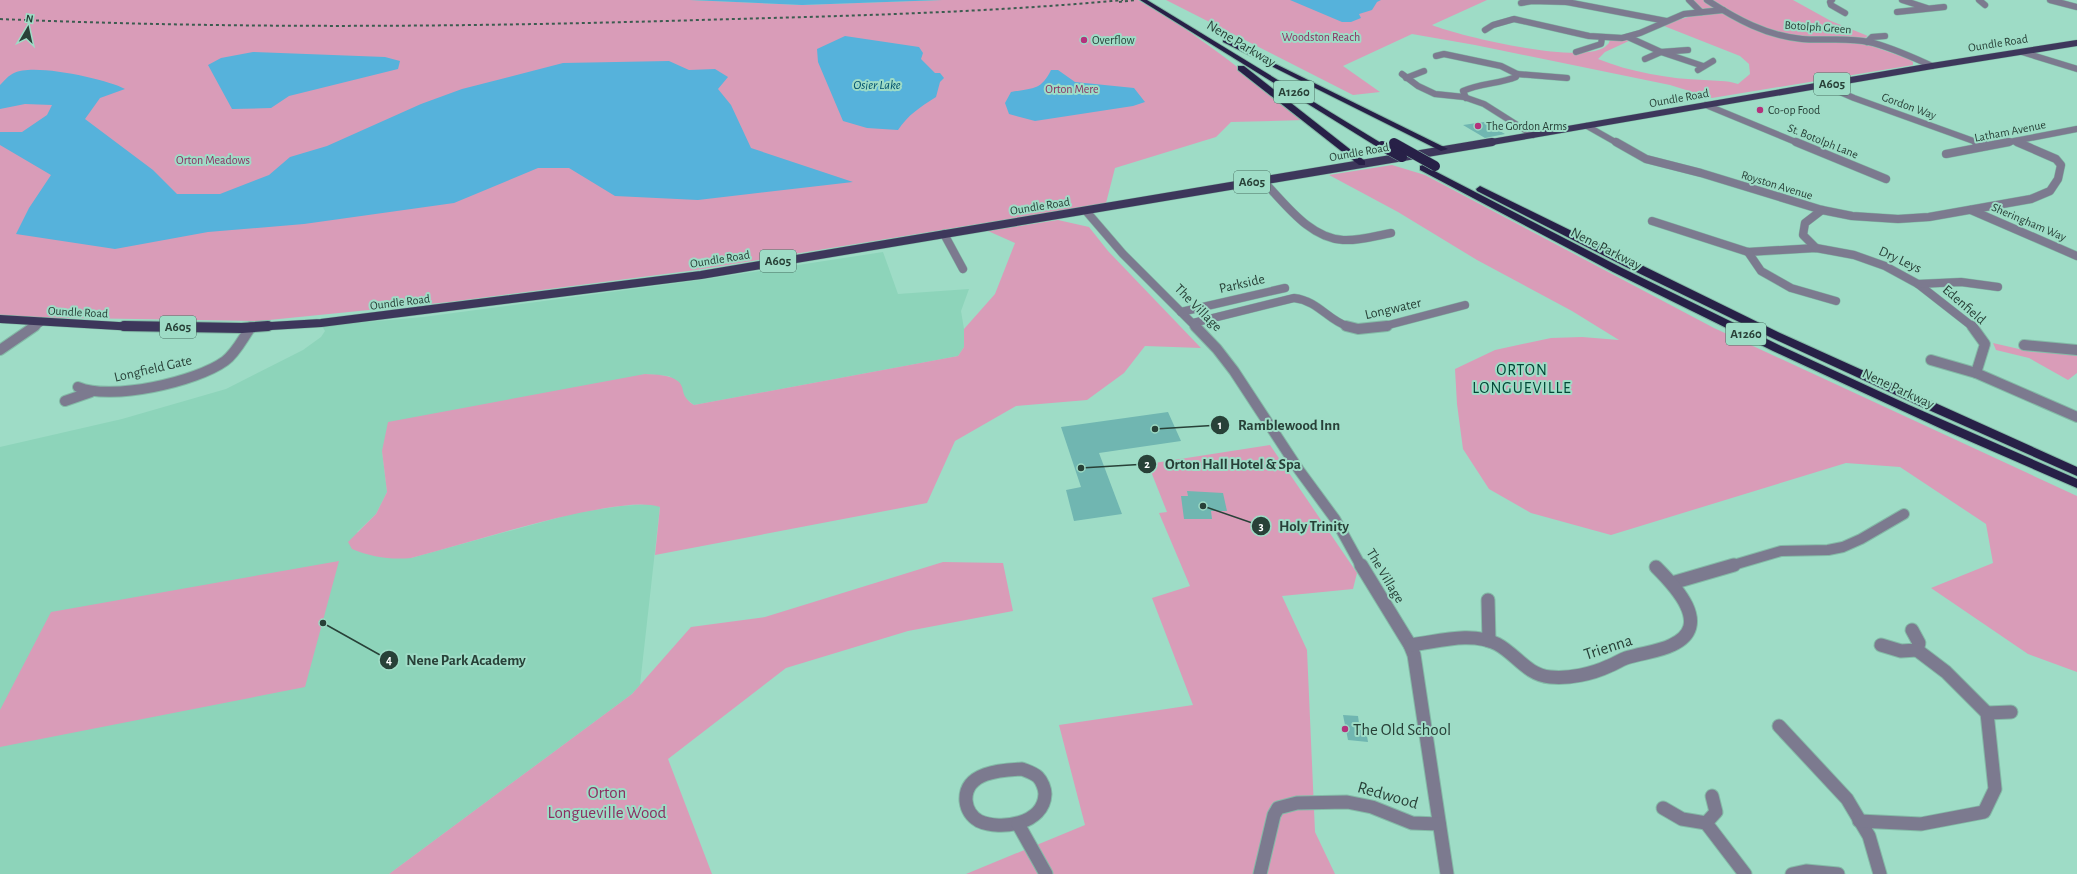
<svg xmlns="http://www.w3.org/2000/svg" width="2077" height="874" font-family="'Alegreya Sans',sans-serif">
<rect width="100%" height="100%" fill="#9edcc6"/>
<polygon fill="#8dd4ba" points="883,252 898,294 969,289 961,311 964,329 964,347 958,356 694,405 685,398 679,383 669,376 645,374 382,451 387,492 376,514 357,532 411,558 575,513 621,506 649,504 660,506 640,685 632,694 389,874 0,874 0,447 122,419 226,389 303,350 321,337 325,331 322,326 423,317 701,280"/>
<g fill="#d99cb8">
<path d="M0,0H690L802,5L942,0H1138C1198,33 1251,78 1305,120L1231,122L1216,137L1115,168L1106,203L696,270L449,302L259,321L15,317L0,315Z"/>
<path d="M1166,0H1487L1432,25C1458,36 1588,67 1607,45C1609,44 1609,42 1610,40L1624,39L1631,40L1605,52L1598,59C1630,72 1670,79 1704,80C1716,81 1726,80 1738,84L1750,74L1749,64L1740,56L1664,26V24L1702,13L1691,0H1793L1831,21L1868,36L1865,38L1869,45L1909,59L1913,62V65L1712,98L1670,85L1475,45L1412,34L1343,66L1380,92L1353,95Z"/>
<polygon points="1392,165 1425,175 1714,328 2077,496 2077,672 2028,654 1931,588 1993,563 1986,524 1900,467 1846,463 1611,535 1531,513 1489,489 1463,449 1457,404 1455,369 1495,350 1551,338 1582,337 1619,340 1572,311 1477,260 1398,212 1329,175"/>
<path d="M1058,220L1089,227L1108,251L1201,348L1145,346L1124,373L1087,400L1016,406L955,441L927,503L655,555L660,507C643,502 623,506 606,508C540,519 476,541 411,558C391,560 371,557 352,549L348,542L376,514L387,492L382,451L388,422L645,374C656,375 670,374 679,382C686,390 679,395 694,405L958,356L964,347V329L995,294L1015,243L988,231Z"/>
<polygon points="1993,343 2032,352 2077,354 2077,373 2068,380 2029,358 1996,350"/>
<polygon points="1270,445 1357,573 1353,589 1282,596 1307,650 1315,832 1335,874 966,874 1085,825 1059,725 1193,705 1152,598 1190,586 1159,513 1167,512 1148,464"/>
<polygon points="339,561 305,687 0,747 0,710 51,612"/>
<polygon points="943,562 1003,563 1013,611 908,631 786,668 668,759 712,874 389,874 632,694 691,627 765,617"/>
</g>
<g fill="#56b2db">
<polygon points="690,0 942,0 802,5"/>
<polygon points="1290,0 1381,0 1377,2 1372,10 1359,14 1361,18 1351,22 1342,22"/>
<path d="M845,36L919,47L923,53L921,59L935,73H940L944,78L940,82L936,97C920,107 908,115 898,130L867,128L843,121L818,62L817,49Z"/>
<polygon points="253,52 385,57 400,61 398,69 289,96 271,108 232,109 208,65 221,58"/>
<path d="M669,61L689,70L715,69L728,77L718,89L731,105L751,148L853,182L698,200L615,196L569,168H538L454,203L304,224L208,232L115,249L16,234L29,208L51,175L0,145V132H22L47,115L52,105L25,104L0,109V85C4,81 9,75 14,73C34,63 106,79 125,89L100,98L85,119L153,170L177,194H220L269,175L290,157L327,146L421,104L462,89L563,63Z"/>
<path d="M1051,70H1058L1075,82L1134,88L1145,102L1133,106L1035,121L1009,114L1005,103L1011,92C1032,88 1041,91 1051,70Z"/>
</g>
<g fill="#70b6b1">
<polygon points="1484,122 1505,134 1485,138 1463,125"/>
<polygon points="1168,412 1181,441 1099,453 1122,514 1074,521 1066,490 1081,487 1061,427"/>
<polygon points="1187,491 1223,493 1227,511 1211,511 1212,519 1184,519 1181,496 1188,496"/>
<polygon points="1343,715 1358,716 1360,730 1366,730 1368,742 1348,740"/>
</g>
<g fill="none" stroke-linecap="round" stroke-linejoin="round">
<defs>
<g id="minor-far3">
<polyline points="1570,0 1567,2 1666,21"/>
<polyline points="1689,0 1701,12"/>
<path d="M1707,0C1736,19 1767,36 1802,39C1824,41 1847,37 1869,42C1891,47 1912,57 1932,66"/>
<polyline points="1832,0 1830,2 1831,5 1845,13"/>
<polyline points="1902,0 1927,8"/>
<polyline points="1979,0 1985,5"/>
<polyline points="2050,0 2077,7"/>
<polyline points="1521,3 1532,1 1567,2"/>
<polyline points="1897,12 1944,7"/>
<polyline points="1485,30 1493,25 1514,19 1589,36 1622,38 1640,33 1684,14 1723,10"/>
<polyline points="1628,37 1661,52 1703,66"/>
<polyline points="1867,42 1872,37 1885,36"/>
<polyline points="1576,52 1601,44 1602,38"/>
<polyline points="2022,52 2077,69"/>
<path d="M1436,56L1444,54L1501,66L1517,74L1516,77C1499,84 1480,83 1463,91L1466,98"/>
<polyline points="1645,59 1661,52 1688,50"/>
<polyline points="1698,70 1713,61"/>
<polyline points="1402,74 1418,86 1435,94 1464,97 1484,104 1533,135"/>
<polyline points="1517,74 1567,78"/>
<polyline points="1406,78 1424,71"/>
<polyline points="1824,85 1854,98 1979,143"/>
<polyline points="1706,105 1798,143"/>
<polyline points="1587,126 1617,143"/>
<polyline points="2015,141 2020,143"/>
<polyline points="2004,143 2077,129"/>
</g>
<g id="minor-far2">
<polyline points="1616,142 1646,159 1701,173 1822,210 1852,216 1898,219 1929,217 2031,199 2050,191 2058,179 2061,165 2056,159 2017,142"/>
<polyline points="1796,142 1886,179"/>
<polyline points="1976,142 1987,146"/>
<polyline points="1946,154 2009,142"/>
<path d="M1263,181C1285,203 1309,238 1343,240C1359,241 1375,236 1391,233"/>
<polyline points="1971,210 2077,256"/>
<polyline points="1086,211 1123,254 1196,327"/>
<polyline points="1652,221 1748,252 1816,248 1854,255 1885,266 1918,284 1973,327"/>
<polyline points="944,234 963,269"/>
<polyline points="1816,248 1803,235 1805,223 1822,210"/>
<polyline points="1748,252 1761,271 1791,288 1836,301"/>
<polyline points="1918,284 1961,282 1998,287"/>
<polyline points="1181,312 1285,288"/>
<path d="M1193,323L1294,298C1319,301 1327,320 1349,327"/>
<polyline points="33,327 41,322"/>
<polyline points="1381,327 1465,305"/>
</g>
<g id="minor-far1">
<polyline points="1195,326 1217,349 1234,371 1299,470 1335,519 1361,566"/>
<polyline points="1346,326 1358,329 1387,326"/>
<polyline points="1972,326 1985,344 1976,373"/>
<polyline points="2024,345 2077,350"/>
<polyline points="0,350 35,326"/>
<polyline points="1931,360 1976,373 2077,417"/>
<path d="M78,387C111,401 196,382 225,361C236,353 243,338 251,327"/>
<polyline points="65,401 91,392"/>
<polyline points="1730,566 1781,551 1828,550 1843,547 1861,539 1904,514"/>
</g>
<g id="minor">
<polyline points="1361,565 1410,645 1414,655 1447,874"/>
<polyline points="1672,583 1734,565"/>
<polyline points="1488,600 1489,641"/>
<path d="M1410,645C1437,642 1471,631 1497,644C1516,654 1527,675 1550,677C1569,679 1592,674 1609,666C1615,664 1620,660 1626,658C1641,653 1658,652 1672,645C1714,626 1674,585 1656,567"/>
<polyline points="1881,645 1901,651 1917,650 1919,643 1912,630"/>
<polyline points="1917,650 1946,672 1987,713"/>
<polyline points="1779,726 1847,799 1869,836 1880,874"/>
<path d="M1022,769C1027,771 1034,773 1038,777C1042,781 1045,789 1045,794C1044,824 1001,831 979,821C972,817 967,810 966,801C964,772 1001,770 1022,769Z"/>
<polyline points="1663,808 1682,819 1706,823 1716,812 1712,796"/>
<polyline points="1859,821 1921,824 1984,812 1995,789 1987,713 2011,712"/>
<polyline points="1706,823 1745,874"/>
<polyline points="1018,824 1046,874"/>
<polyline points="1260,874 1274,815 1278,808 1297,803 1347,802 1372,807 1412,823 1439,824"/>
<polyline points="1792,874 1806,871 1838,874"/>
</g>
<polyline id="major-far2" points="1486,143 1932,66 2077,43"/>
<g id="major-far1">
<polyline points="0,319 135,327 174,327"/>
<polyline points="252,327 321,323 701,275 1492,142"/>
</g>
<polyline id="major" points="124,326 242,328 268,326"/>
<g id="highway">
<polygon points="1140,0 1147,0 1386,146 1379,148"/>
<polygon points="1223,40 1227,40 1448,149 1441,151 1223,42"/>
<polygon points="1238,66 1244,66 1365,161 1365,165 1359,165 1238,70"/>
<polygon points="1423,165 1620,267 1781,346 1909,405 2077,479 2077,488 1944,430 1773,351 1613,272 1420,170 1420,166"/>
<polygon points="1480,186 1780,333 2077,467 2077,476 1922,407 1772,338 1624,266 1477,191 1476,189"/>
</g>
</defs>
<use href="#minor-far3" stroke="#84baa7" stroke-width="7"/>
<use href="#minor-far2" stroke="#84baa7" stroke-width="9"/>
<use href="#minor-far1" stroke="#84baa7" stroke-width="12"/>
<use href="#minor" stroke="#84baa7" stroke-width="15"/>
<use href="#major-far2" stroke="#84baa7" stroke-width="7"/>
<use href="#major-far1" stroke="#84baa7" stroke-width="9"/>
<use href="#major" stroke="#84baa7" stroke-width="12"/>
<use href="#highway" stroke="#84baa7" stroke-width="2"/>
<use href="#minor-far3" stroke="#7c7a8f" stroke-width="6"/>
<use href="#minor-far2" stroke="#7c7a8f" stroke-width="8"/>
<use href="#minor-far1" stroke="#7c7a8f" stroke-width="10"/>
<use href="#minor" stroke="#7c7a8f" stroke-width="13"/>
<use href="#major-far2" stroke="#3d375b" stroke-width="6"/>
<use href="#major-far1" stroke="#3d375b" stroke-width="8"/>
<use href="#major" stroke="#3d375b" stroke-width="10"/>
<use href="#highway" fill="#272047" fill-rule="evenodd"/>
<g stroke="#3c5c50" stroke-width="2" stroke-dasharray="3 3" stroke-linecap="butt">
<polyline points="1119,2 1135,0"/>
<path d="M0,19C234,29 466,27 700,20C841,16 982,13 1123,0"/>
</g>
<defs>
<g id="highway-bridge">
<polyline points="1394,143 1435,166"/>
<polyline points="1382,146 1402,157"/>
</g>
</defs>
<use href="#highway-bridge" stroke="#84baa7" stroke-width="11" stroke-linecap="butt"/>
<use href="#highway-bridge" stroke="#272047" stroke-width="10"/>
</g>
<g fill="#b4327c" stroke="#9edcc6" stroke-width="1.5">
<circle cx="1084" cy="40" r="4"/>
<circle cx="1760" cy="110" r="4"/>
<circle cx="1478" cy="126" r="4"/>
<circle cx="1345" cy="729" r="4"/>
</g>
<g text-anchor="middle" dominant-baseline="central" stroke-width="4" stroke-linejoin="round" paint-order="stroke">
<g font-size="12" fill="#284138" stroke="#9edcc6">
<text transform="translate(1818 27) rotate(4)">Botolph Green</text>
<text transform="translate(1998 43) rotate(-9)">Oundle Road</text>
<text transform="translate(1679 98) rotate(-10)">Oundle Road</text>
<text transform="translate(1909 106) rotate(20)">Gordon Way</text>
<text transform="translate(2010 131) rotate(-11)">Latham Avenue</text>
<text transform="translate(1823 141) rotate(22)">St. Botolph Lane</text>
<text transform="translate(1359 152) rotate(-10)">Oundle Road</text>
<text transform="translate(1777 185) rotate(17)">Royston Avenue</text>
<text transform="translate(1040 206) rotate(-9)">Oundle Road</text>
<text transform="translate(2029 222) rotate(23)">Sheringham Way</text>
<text transform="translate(720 259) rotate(-9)">Oundle Road</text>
<text transform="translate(400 302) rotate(-7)">Oundle Road</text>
<text transform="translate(78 312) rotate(3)">Oundle Road</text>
</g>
<g font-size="12" fill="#8b3062" stroke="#9edcc6">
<text x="1321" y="37">Woodston Reach</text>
<text x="1072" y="89">Orton Mere</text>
<text x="213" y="160">Orton Meadows</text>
</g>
<g font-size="12" fill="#284138" stroke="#9edcc6" text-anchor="start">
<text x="1092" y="40">Overflow</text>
<text x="1768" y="110">Co-op Food</text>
<text x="1486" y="126">The Gordon Arms</text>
</g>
<g fill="#9edcc6" stroke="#4b7063" stroke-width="1">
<rect x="1814" y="73" width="36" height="22" rx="3"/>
<rect x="1274" y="81" width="40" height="22" rx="3"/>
<rect x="1234" y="171" width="36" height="22" rx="3"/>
<rect x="760" y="250" width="36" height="22" rx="3"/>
<rect x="160" y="316" width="36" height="22" rx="3"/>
<rect x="1726" y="323" width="40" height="22" rx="3"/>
</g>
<g font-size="13" font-weight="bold" fill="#284138">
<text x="1832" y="84">A605</text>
<text x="1294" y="92">A1260</text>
<text x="1252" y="182">A605</text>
<text x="778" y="261">A605</text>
<text x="178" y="327">A605</text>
<text x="1746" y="334">A1260</text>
</g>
<g font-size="13" font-style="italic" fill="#02526e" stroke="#9edcc6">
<text x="877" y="85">Osier Lake</text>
</g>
<g font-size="14" fill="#284138" stroke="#9edcc6">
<text transform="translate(1241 44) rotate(31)">Nene Parkway</text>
<text transform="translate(1606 249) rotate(27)">Nene Parkway</text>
<text transform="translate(1900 260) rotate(25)">Dry Leys</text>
<text transform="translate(1242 284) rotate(-13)">Parkside</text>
<text transform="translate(1964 305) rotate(41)">Edenfield</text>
<text transform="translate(1198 308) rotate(45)">The Village</text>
<text transform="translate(1393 309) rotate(-13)">Longwater</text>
<text transform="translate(153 369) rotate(-13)">Longfield Gate</text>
<text transform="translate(1898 389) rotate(25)">Nene Parkway</text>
<text transform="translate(1385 576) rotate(59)">The Village</text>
</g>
<g font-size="16" letter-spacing="1" fill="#004937" stroke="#9edcc6">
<text x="1522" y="370">ORTON<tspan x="1522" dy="18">LONGUEVILLE</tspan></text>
</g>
<g font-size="17" fill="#284138" stroke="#9edcc6">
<text transform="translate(1608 647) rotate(-18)">Trienna</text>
<text transform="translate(1388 795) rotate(16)">Redwood</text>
</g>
<g font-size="17" fill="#284138" stroke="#9edcc6" text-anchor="start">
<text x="1353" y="729">The Old School</text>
</g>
<g font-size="17" fill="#8b3062" stroke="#9edcc6">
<text x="607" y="792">Orton<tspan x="607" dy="20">Longueville Wood</tspan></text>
</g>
</g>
<path fill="none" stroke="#284138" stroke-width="1.5" d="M1155 429L1220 425M1081 468L1147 464M1203 506L1261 526M323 623L389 660"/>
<g fill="#284138" stroke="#9edcc6" stroke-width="1.5">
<circle cx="1155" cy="429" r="4"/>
<circle cx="1081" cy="468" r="4"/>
<circle cx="1203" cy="506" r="4"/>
<circle cx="323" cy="623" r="4"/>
<circle cx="1220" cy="425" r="10"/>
<circle cx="1147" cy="464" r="10"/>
<circle cx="1261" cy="526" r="10"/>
<circle cx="389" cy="660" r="10"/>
</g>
<g font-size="12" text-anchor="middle" font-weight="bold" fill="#fff">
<text x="1220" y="429">1</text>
<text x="1147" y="468">2</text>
<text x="1261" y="530">3</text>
<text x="389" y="664">4</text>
</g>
<g font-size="15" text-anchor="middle" font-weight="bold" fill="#284138" stroke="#9edcc6" stroke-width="4" stroke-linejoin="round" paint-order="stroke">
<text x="1289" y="430">Ramblewood Inn</text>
<text x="1233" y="469">Orton Hall Hotel &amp; Spa</text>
<text x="1314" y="531">Holy Trinity</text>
<text x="466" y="665">Nene Park Academy</text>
</g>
<g transform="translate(28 28) rotate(9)" stroke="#9edcc6" stroke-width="3" paint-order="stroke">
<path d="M0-3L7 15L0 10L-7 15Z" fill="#284138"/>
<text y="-6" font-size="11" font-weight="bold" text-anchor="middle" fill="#284138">N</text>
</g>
</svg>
